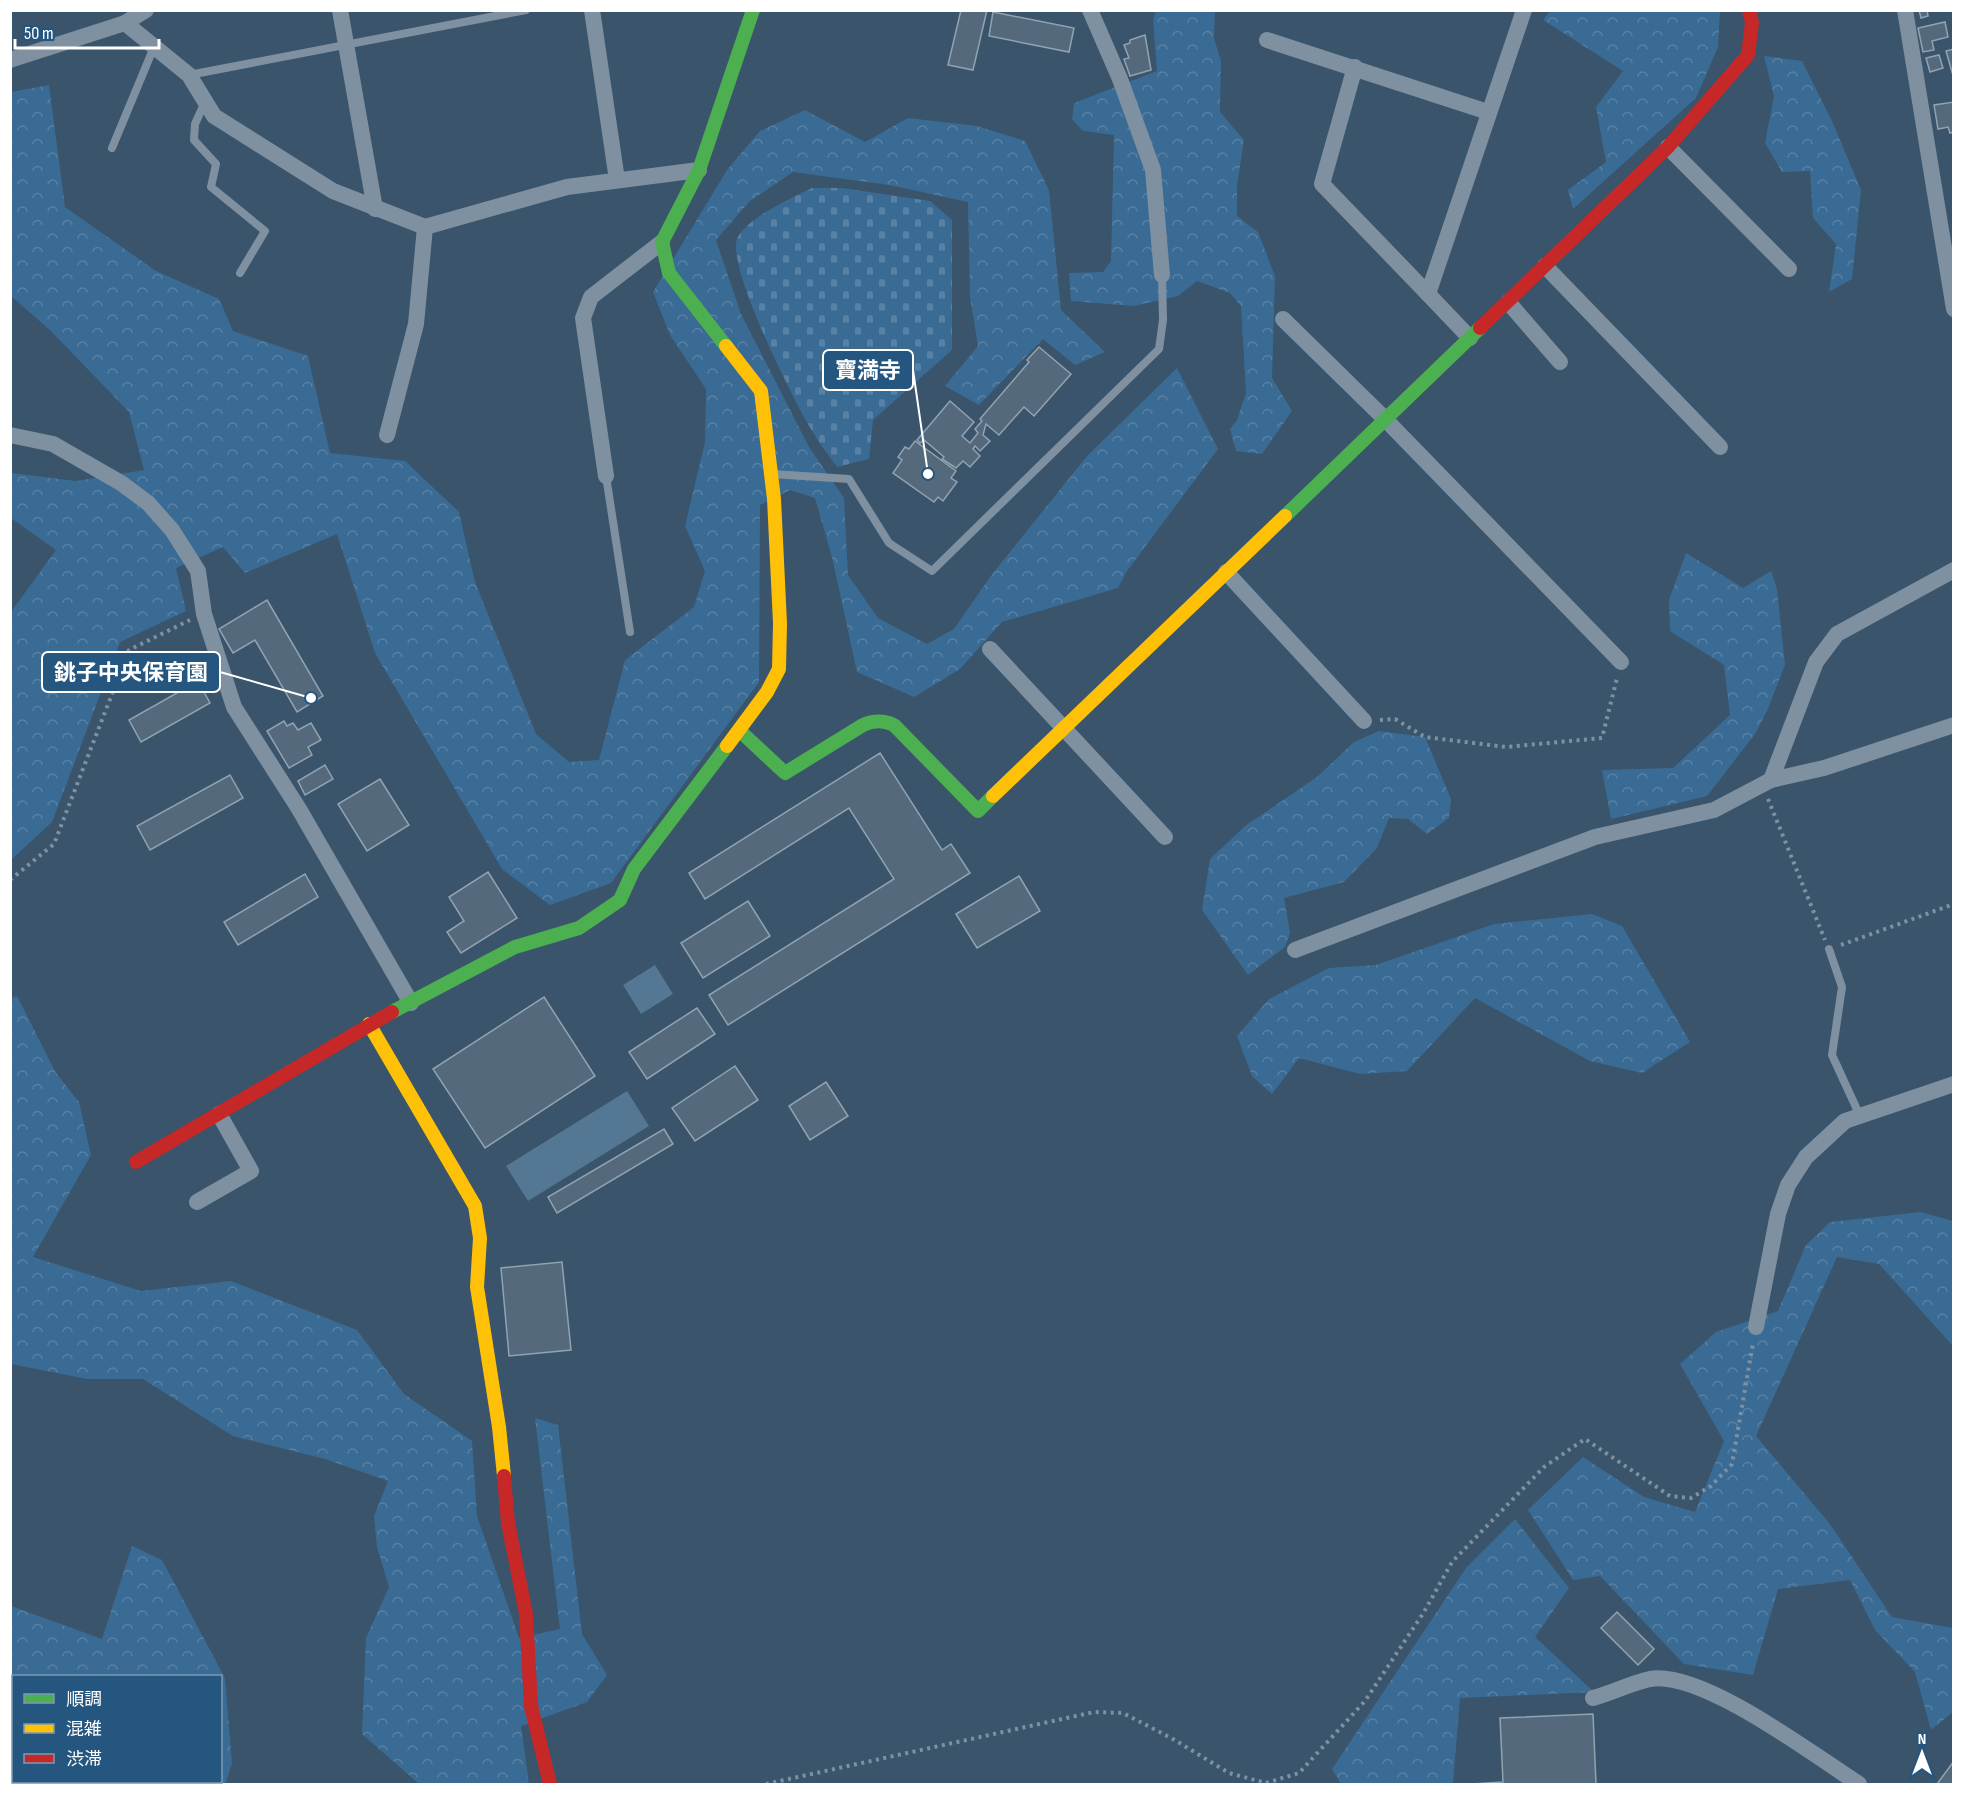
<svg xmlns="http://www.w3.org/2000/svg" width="1964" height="1795" font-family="'Sofia Sans Condensed','Noto Sans JP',sans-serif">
<defs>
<pattern id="forest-crowns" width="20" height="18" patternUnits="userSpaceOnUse" patternTransform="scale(1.5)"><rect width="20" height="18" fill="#3a6b95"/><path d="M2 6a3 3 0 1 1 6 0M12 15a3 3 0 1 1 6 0" fill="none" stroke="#5881a5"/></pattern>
<pattern id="cemetery-stones" width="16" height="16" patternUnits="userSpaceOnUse" patternTransform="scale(1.5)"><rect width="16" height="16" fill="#3a6b95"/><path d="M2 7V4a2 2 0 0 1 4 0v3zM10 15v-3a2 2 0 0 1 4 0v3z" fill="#5881a5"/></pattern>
</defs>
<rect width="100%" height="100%" fill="#39546b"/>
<g fill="url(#forest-crowns)">
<polygon points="1156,11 1215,11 1214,38 1221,61 1220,112 1244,140 1237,186 1237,216 1258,232 1275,276 1272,378 1292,411 1262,454 1236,451 1230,429 1237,420 1246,393 1241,306 1230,293 1197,281 1178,296 1134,306 1071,301 1069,273 1103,272 1111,261 1114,135 1083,131 1072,119 1074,103 1157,71 1153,20"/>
<polygon points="1550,11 1720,11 1718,47 1696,98 1573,209 1568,190 1606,162 1596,107 1623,71 1543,20"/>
<polygon points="1764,56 1802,61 1832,121 1861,190 1852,279 1829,292 1836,244 1813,218 1810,171 1782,172 1765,143 1774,96"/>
<polygon points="49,85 65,207 156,271 219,299 233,331 308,356 330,453 405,461 459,512 475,582 536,734 569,762 599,760 625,660 694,607 705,571 685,526 705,442 706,389 670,335 653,292 727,170 760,131 805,110 865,142 908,118 977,126 1025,141 1049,190 1061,310 1105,352 1075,365 1043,339 979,405 945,386 978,346 970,297 968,202 889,185 793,172 750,201 716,240 741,314 809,447 844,498 848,575 878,618 927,644 954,629 990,577 1087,456 1177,368 1218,449 1127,571 1118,588 1002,622 960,669 914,697 857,672 832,557 815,498 790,490 760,505 759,682 611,883 550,905 502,869 375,653 337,534 245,573 223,547 176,568 186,611 120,642 52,822 11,860 11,612 56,550 11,518 11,473 76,481 144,470 129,412 51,331 11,296 11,92"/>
<polygon points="1686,553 1743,588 1771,571 1777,589 1785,665 1767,711 1755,734 1707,796 1611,819 1602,770 1673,768 1730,715 1724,665 1670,631 1669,600"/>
<polygon points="1379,731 1425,737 1451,799 1449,818 1427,834 1408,819 1389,818 1377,848 1344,882 1284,898 1290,933 1285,947 1248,975 1202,910 1210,859 1245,826 1317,777 1354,742"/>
<polygon points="1592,914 1622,926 1690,1042 1642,1073 1590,1061 1475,998 1407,1071 1360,1074 1299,1058 1272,1094 1252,1076 1237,1036 1269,999 1329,968 1376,965 1494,924"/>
<polygon points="17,996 56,1073 79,1102 91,1155 33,1257 141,1291 231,1281 357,1330 404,1394 472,1441 477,1516 519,1638 560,1629 535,1418 558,1425 582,1634 607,1675 587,1702 521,1726 529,1784 419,1784 362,1734 366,1638 389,1587 377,1547 374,1516 388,1481 325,1459 233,1436 143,1379 87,1379 11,1364 10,999"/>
<polygon points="1921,1212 1953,1221 1953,1346 1879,1264 1837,1257 1756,1436 1830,1524 1892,1617 1953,1628 1953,1712 1931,1730 1915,1672 1875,1630 1850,1580 1778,1589 1753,1675 1684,1664 1600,1576 1573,1580 1528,1510 1583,1457 1644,1497 1695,1512 1724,1441 1680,1364 1716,1332 1778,1311 1806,1245 1830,1222"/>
<polygon points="1515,1519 1569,1588 1535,1637 1594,1692 1460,1698 1453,1784 1341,1784 1332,1769 1466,1568"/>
<polygon points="132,1546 162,1560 225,1678 232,1764 225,1784 105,1784 106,1782 220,1782 220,1676 14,1676 14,1737 11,1737 11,1606 102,1639"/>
</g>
<path fill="url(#cemetery-stones)" d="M812,188H842L930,201L952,220V350L873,420L869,459L837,467C828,455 819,443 811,429C793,399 727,268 737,239C745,219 793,197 812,188Z"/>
<g fill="#547793">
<polygon points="655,965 673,994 641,1014 623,985"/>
<polygon points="627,1091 649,1126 528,1201 506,1166"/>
</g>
<g fill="#546a7c" stroke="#92a3b0" stroke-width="1.5">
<polygon points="961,10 987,10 973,70 948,65"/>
<polygon points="1919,10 1927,10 1928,16 1921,18"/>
<polygon points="993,12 1074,28 1069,52 989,36"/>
<polygon points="1945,22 1948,37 1932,41 1934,50 1923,52 1918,28"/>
<polygon points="1145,35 1151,70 1130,76 1124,59 1129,58 1124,45 1130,43 1130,40"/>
<polygon points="1954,49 1954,79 1946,51"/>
<polygon points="1939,55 1943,68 1930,72 1926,58"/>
<polygon points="1954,102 1954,132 1950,133 1948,127 1938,129 1934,105"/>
<polygon points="1039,347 1071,374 1034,416 1024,407 999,435 986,424 983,435 990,441 980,451 975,446 973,449 980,456 970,467 963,461 956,468 942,459 944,457 924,440 920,443 917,440 950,401 974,422 962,436 970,443 978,433 975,429 982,421 980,419 1029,362 1027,360"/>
<polygon points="915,441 956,471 951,478 957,482 943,501 938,497 934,502 893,473 902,460 898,457 905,447 909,449"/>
<polygon points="267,600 323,696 297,712 255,640 233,653 219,629"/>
<polygon points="198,681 210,703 141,742 129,720"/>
<polygon points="284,721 287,726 293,723 298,730 311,723 321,740 308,747 312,755 289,768 267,731"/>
<polygon points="880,753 942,850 951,844 970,873 728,1025 709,995 894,879 849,808 705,899 689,873"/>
<polygon points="325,765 333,779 305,795 298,781"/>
<polygon points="230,775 243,798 150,850 137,826"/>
<polygon points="380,779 409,825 367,851 338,804"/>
<polygon points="488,872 517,918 461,953 447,932 464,921 449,897"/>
<polygon points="305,874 318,897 238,945 224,922"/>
<polygon points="1019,876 1040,911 977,948 956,914"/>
<polygon points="748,901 770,936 703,978 681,943"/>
<polygon points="544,997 595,1076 485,1148 433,1069"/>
<polygon points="697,1008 715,1034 647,1079 629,1052"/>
<polygon points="735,1066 758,1100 695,1141 672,1108"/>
<polygon points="826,1082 848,1116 810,1140 789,1106"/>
<polygon points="664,1129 673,1144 557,1213 548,1197"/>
<polygon points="562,1262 571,1350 509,1356 501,1268"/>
<polygon points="1617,1612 1654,1649 1638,1665 1601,1628"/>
<polygon points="1593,1714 1596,1784 1471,1784 1503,1782 1500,1718"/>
<polygon points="1954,1761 1954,1784 1937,1784"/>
</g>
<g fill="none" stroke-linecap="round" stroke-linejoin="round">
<g stroke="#7f91a1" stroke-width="4" stroke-dasharray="3 4.5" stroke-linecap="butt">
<polyline points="1380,720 1395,719 1425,737 1506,747 1602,738 1617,678"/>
<polyline points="1768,799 1825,940"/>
<polyline points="10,880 54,844 129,650 190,620"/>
<polyline points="1841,945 1954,904"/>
<polyline points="766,1784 1094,1712 1123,1713 1173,1739 1229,1773 1266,1783 1299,1773 1365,1701 1424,1612 1452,1562 1544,1467 1585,1439 1670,1496 1691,1498 1711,1486 1732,1464 1753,1343"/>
</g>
<g stroke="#7f91a1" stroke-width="8">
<polyline points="189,75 526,10"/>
<polyline points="205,102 195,124 194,140 216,164 211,187 265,231 240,273"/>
<polyline points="112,148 154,47"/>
<polyline points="772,474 849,479 889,543 932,571 1159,349 1163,320 1162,275"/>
<polyline points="606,476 630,632"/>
<polyline points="1829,949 1842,987 1832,1055 1860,1116"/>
</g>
<g stroke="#7f91a1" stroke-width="16">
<polyline points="340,10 375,209"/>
<polyline points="592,10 617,180"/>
<polyline points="1090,10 1120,79 1153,170 1162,275"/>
<polyline points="1905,10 1954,309"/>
<polyline points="125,23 189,75 214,116 333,191 425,227 567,187 699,170"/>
<polyline points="1267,40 1488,112"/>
<polyline points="10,60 125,23 146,10"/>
<polyline points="1355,67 1322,184 1428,294"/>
<polyline points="1668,147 1789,269"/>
<polyline points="1545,266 1720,447"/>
<polyline points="1508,302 1560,362"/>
<polyline points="1283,319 1385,419 1621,662"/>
<polyline points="1470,338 1428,294 1524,10"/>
<polyline points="10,435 53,444 121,483 148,503 172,530 198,571 204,614 234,707 299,809 411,1003"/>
<polyline points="387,435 416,324 425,227"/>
<polyline points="606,476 583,318 591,297 662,242"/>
<polyline points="1226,572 1364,721"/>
<polyline points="990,649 1165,837"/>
<polyline points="1771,780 1816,662 1837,634 1954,570"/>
<polyline points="1295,950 1595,837 1714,810 1771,780 1824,768 1954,725"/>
<polyline points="197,1202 251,1171 219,1114"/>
<polyline points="1756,1327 1778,1214 1788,1185 1806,1157 1845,1121 1954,1084"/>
<path d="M1593,1698C1612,1693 1631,1683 1650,1679C1702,1670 1815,1756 1859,1784"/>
</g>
<g stroke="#4caf50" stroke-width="14">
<polyline points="726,346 669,273 662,242 699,170 753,10"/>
<polyline points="1285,516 1480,328"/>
<path d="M740,731L785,773L863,725C874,720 883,720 894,725L978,811L993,796"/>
<polyline points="392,1012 515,947 579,928 620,900 634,869 727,746"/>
</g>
<g stroke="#ffc107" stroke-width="14">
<polyline points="726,346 761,391 774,499 780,623 779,669 767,692 727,746"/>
<polyline points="993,796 1285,516"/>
<polyline points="369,1024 475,1206 480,1238 477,1287 499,1427 504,1476"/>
</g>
<g stroke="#c62828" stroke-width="14">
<polyline points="1480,328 1668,147 1748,55 1752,23 1749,10"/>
<polyline points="136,1162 392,1012"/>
<polyline points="504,1476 508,1523 526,1614 531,1706 550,1784"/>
</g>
</g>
<path fill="none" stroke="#fff" stroke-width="2" d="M928 474L913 370M311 698L220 672"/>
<g fill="#fff" stroke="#25567f" stroke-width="2">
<circle cx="928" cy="474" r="6"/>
<circle cx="311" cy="698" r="6"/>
</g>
<g fill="#25567f" stroke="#fff" stroke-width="2">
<rect x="823" y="350" width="90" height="40" rx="6"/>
<rect x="42" y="652" width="178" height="40" rx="6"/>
</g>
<g font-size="22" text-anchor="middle" font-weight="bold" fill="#fff">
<text x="868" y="378">寶満寺</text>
<text x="131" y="680">銚子中央保育園</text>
</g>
<rect width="1964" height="1795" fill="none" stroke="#ffffff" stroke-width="24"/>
<rect x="12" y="1675" width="210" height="108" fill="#25567f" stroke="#7c9ab2" stroke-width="1.5"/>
<rect x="24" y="1694" width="30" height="9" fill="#4caf50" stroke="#7c9ab2" stroke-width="1.5"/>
<text x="66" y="1705" font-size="18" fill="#ffffff">順調</text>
<rect x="24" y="1724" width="30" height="9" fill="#ffc107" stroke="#7c9ab2" stroke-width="1.5"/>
<text x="66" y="1735" font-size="18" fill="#ffffff">混雑</text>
<rect x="24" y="1754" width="30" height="9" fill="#c62828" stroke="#7c9ab2" stroke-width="1.5"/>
<text x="66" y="1765" font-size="18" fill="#ffffff">渋滞</text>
<g transform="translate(1922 1753)" stroke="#25567f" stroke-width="4.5" paint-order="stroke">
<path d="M0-4.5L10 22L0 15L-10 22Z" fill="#ffffff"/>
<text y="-9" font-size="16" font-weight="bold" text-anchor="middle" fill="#ffffff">N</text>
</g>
<path d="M15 39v9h144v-9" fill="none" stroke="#ffffff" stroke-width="3"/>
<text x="24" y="39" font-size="18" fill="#ffffff" stroke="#25567f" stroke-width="4.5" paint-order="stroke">50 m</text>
</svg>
